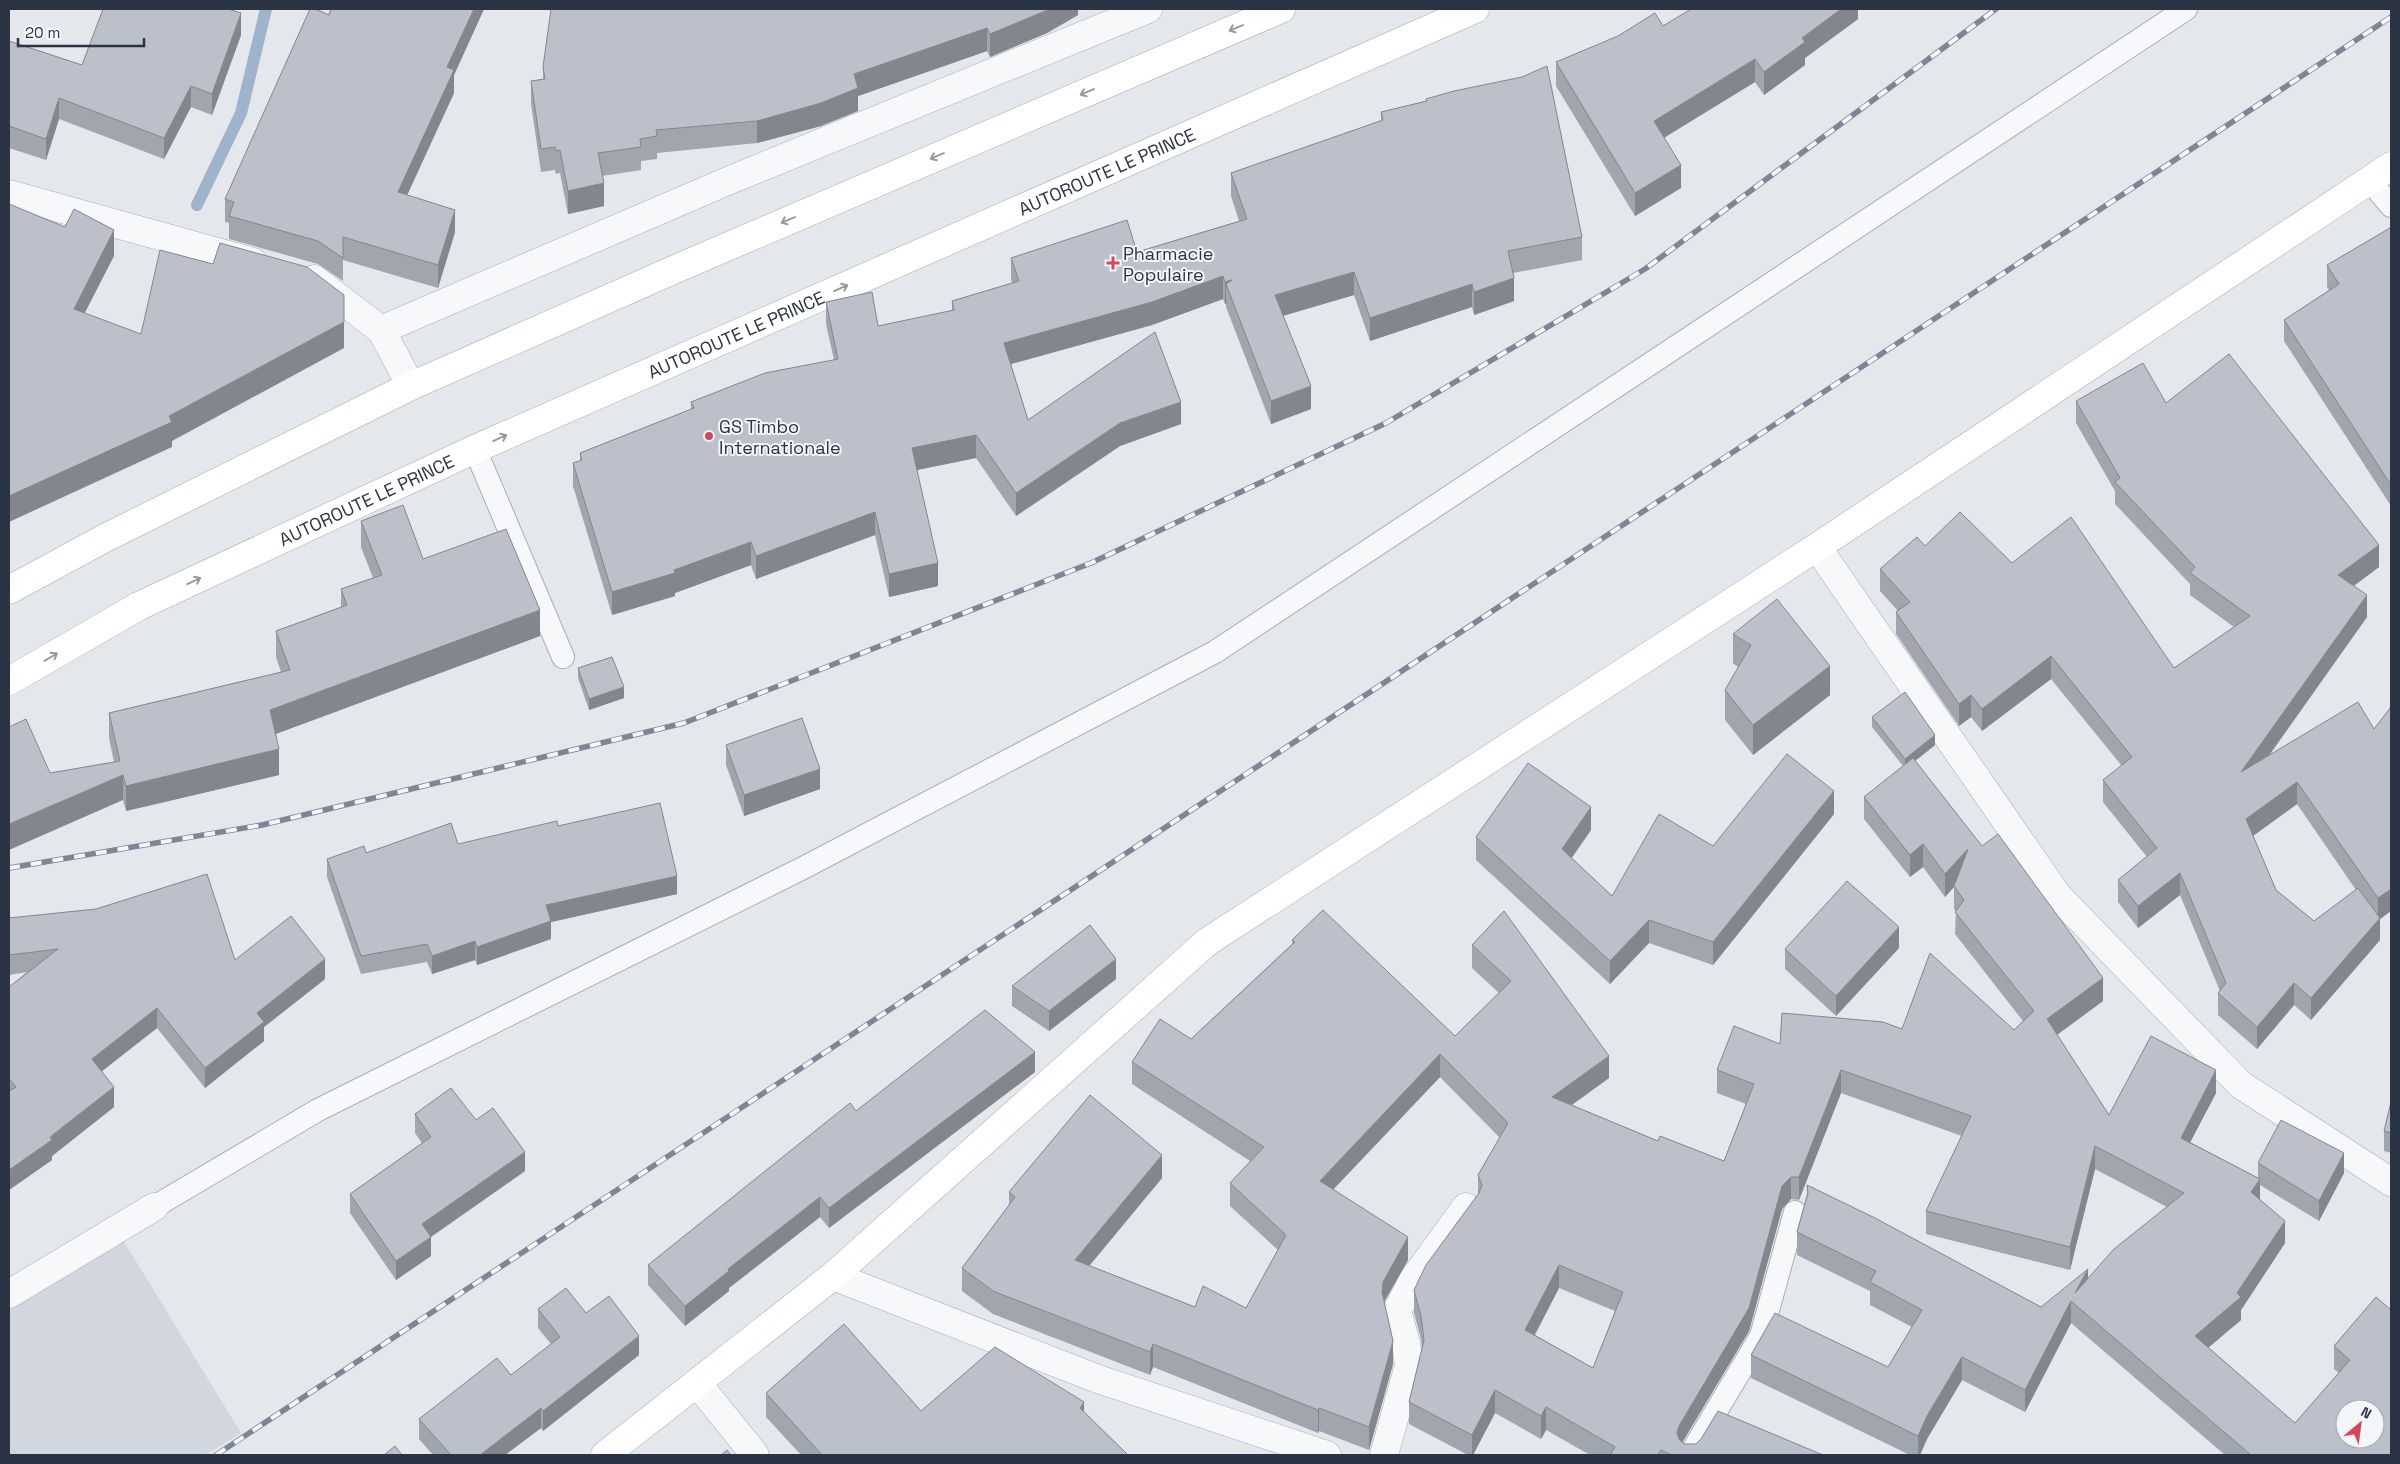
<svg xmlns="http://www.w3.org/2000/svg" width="2400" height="1464" font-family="'Space Grotesk',sans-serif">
<rect width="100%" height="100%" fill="#e4e7ec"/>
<polygon fill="#d2d6de" points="112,1222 241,1433 205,1455 9,1455 9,1284"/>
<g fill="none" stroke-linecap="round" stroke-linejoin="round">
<polyline stroke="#9fb4cc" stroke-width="12" points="197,205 241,113 266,9"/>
<defs>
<g id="lane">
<polyline points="2370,181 2391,206"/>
<polyline points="475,449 563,657"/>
<polyline points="154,1207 318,1110 805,867 1215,652 2186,9"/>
<polyline points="1690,1455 1761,1336 1795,1212"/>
</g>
<g id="street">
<polyline points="9,194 253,262"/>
<polyline points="314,279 381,330 411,386"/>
<polyline points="381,330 730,180 1148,9"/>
<polyline points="1817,547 2057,895 2241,1085 2391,1182"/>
<polyline points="833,1276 1098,1379 1327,1455"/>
<polyline points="9,1294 154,1207"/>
<polyline points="697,1383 755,1455"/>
<polyline points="1384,1455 1409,1365 1406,1343 1397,1311 1413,1280 1466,1207"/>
</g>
<polyline id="secondary" points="605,1455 833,1276 1207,942 1817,547 2391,166"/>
<g id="primary">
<polyline points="9,590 105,538 411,386 671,271 1281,9"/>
<path id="s1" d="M9,681L139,606L475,449L1475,9"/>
</g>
</defs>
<use href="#lane" stroke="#a9aeb7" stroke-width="24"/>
<use href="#street" stroke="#a9aeb7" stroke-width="29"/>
<use href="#secondary" stroke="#a9aeb7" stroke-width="29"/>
<use href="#primary" stroke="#a3abb8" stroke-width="29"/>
<use href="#lane" stroke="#f7f8fa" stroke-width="22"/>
<use href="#street" stroke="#f7f8fa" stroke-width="28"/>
<use href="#secondary" stroke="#fff" stroke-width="28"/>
<use href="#primary" stroke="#fff" stroke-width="28"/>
<defs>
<g id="rail">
<polyline points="9,868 262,825 684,723 1091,563 1386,423 1645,269 1996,9"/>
<polyline points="216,1455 2391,17"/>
</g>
</defs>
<use href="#rail" stroke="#7d8696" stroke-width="5.5"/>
<use href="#rail" stroke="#f4f6f9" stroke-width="4" stroke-dasharray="11" stroke-linecap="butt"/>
</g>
<g fill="#a1a5ae" fill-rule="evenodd">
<polygon points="331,9 484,9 454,75 454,93 407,195 455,232 438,288 343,260 343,281 318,264 229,239 229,223 225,222 225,199"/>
<polygon points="1078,9 1078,15 1047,33 990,57 987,51 858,96 858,111 821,126 757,143 657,153 657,159 641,161 641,170 602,176 604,206 568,214 560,173 556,174 555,170 541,172 531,104 531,81 543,79 543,67"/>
<polygon points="1858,9 1858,19 1805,58 1805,65 1764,95 1755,82 1664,137 1681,188 1635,216 1556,86 1556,62 1663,26"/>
<polygon points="241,35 212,115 191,107 164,159 59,119 46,160 9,148 9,41 82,65"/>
<polygon points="1426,99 1582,237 1582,260 1513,273 1514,301 1474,315 1472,307 1370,341 1354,295 1283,316 1311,409 1271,424 1226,307 1226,304 1225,304 1223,299 1152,325 1011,364 1028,420 1181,424 1120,446 1016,516 976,458 917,470 938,586 889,597 875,535 756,579 751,565 675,593 675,596 612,615 573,486 573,463 580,461 580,453 691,410 691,402 834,360 826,324 826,302 878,326 952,311 952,301 1012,283 1011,280 1011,258 1137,252 1239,221 1231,196 1231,173 1381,121 1381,112 1426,101"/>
<polygon points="2391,231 2391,506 2284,341 2284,320 2329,290 2327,287 2327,265"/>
<path d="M2076,401L2166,403L2379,567L2354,586L2367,617L2269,756L2374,729L2391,707V911L2380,919V940L2311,1020L2294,1005L2257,1049L2218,1015V993L2220,991L2180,895L2138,928L2118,902V880L2147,857L2103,802V780L2122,766L2051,679L1982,731L1971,717L1959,726L1896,634V612L1898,611L1880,591V569L1925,546L2012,563L2174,668L2234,627L2190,595V584L2115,504V491L2076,423ZM2297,804L2356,890L2314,921L2276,890L2253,836Z"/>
<polygon points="361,521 423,559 540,636 276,734 279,775 126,811 123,800 50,773 114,762 109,738 109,713 281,672 276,657 276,631 341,607 341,589 373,578 361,547"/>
<polygon points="1733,634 1830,695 1753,755 1725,720 1725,690 1738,667 1733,663"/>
<polygon points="578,668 624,698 589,710 578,678"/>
<path d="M1872,717L1935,745L1915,761L2103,1001L2057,1035L2109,1115L2216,1093L2190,1142L2258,1178V1163L2344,1173L2319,1221L2260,1185V1200L2285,1243L2241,1310V1320L2208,1347L2295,1423L2339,1373L2334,1369V1346L2376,1297L2391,1455H2225L2071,1323L2025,1412L1962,1380L1927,1439L1920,1455H1910L1751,1378V1355L1888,1367L1912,1327L1870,1305V1291L1797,1255V1232L1807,1194V1185L2041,1307L2088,1279L2167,1207L2095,1169L2070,1270L1926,1234V1211L1962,1136L1841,1093L1799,1200L1791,1199L1782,1209L1749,1331L1682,1442L1684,1444L1823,1455H1590L1546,1430L1541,1439L1495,1413L1473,1455H1468L1409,1424V1402L1422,1349L1421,1339L1414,1313V1290L1478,1194V1175L1500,1138L1440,1077L1334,1189L1408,1260L1384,1302L1393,1364L1369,1450L1319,1431L1318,1433L1153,1367L1150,1375L993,1314L962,1291V1268L1009,1205V1192L1162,1178L1089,1266L1195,1307L1246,1308L1278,1250L1230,1206V1183L1250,1161L1132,1084V1062L1191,1039L1292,944V940L1455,1036L1499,993L1472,968V945L1504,911L1609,1078L1572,1105L1658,1141L1724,1161L1746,1104L1717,1093V1070L1780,1044L1902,1029L2014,1030L2023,1021L1955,934L1956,911L1954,909V887L1945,897L1923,867L1910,877L1864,819V797L1903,766L1872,727ZM1559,1288L1615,1311L1593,1368L1535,1335Z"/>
<polygon points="726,745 820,789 744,816 726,765"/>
<polygon points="1834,814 1713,965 1649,943 1610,984 1476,860 1476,837 1591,830 1571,858 1612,896 1713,846"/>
<polygon points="558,826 677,894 551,922 551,939 477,965 475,960 432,974 427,962 361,974 327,877 327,859 366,853 458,844"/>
<polygon points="9,918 235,960 325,979 264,1027 264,1041 205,1088 157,1028 102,1071 114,1107 52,1156 52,1160 9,1190 9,987 27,972 9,975"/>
<polygon points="1899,948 1836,1016 1785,969 1785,949"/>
<polygon points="1116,979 1049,1031 1012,1006 1012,986"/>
<polygon points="1035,1072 829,1228 820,1217 729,1288 729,1291 685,1326 648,1285 648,1265 856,1111"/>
<polygon points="2391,1102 2391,1153 2384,1151 2384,1131"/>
<polygon points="415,1114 476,1120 525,1171 431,1237 431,1256 396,1280 350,1213 350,1194 422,1143 415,1133"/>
<polygon points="538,1309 586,1313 639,1355 543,1431 541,1428 505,1455 433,1455 419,1439 419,1419 511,1375 551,1344 538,1328"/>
<polygon points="766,1393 921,1411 1084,1412 1128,1455 801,1455 766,1417"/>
</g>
<g fill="#83868d">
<polygon points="474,9 484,9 454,75 454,93 398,215 398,192 447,67"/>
<polygon points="1050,9 1078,9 1078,15 1047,33 990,57 990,34"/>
<polygon points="1841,9 1858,9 1858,19 1805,58 1805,65 1764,95 1764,72 1802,38"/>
<polygon points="241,13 241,35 212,115 212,94"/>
<polygon points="987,28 987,51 858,96 858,111 821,126 757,143 757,121 854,74"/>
<polygon points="1755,59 1755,82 1654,144 1654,121"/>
<polygon points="191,86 191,107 164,159 164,138"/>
<polygon points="59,98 59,119 46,160 46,139"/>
<polygon points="1681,165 1681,188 1635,216 1635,193"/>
<polygon points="604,183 604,206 568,214 568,191"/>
<polygon points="455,210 455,232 438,288 438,265"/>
<polygon points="114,230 114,256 74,334 74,309"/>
<polygon points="1354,272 1354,295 1275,318 1275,295"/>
<polygon points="1223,276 1223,299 1152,325 1004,366 1004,343"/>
<polygon points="1514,278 1514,301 1474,315 1474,292"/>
<polygon points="1232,280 1226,284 1226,304 1225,304 1225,282"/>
<polygon points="1472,284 1472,307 1370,341 1370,318"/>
<polygon points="344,322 344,348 172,441 172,447 9,522 9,496 169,416"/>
<polygon points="1311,386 1311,409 1271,424 1271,401"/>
<polygon points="1181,402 1181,424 1120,446 1016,516 1016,493 1120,423"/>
<polygon points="976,435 976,458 912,471 912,448"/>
<polygon points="875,512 875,535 756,579 756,556"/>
<polygon points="751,542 751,565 675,593 675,596 612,615 612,592"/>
<polygon points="2379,545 2379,567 2338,597 2338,575"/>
<polygon points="938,563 938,586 889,597 889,574"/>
<polygon points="2367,595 2367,617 2241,794 2241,772"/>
<polygon points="540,610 540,636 270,736 270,710"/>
<polygon points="2051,656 2051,679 1982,731 1982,709"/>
<polygon points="1830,666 1830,695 1753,755 1753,725"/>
<polygon points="624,687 624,698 589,710 589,699"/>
<polygon points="1971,695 1971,717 1959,726 1959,704"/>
<polygon points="1935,735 1935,745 1905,769 1905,759"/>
<polygon points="279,749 279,775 126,811 126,786"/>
<polygon points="820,769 820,789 744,816 744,795"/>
<polygon points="123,775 123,800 9,850 9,824"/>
<polygon points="2297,782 2297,804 2246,841 2246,819"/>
<polygon points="1834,791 1834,814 1713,965 1713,942"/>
<polygon points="1591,807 1591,830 1562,872 1562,849"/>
<polygon points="1923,844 1923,867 1910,877 1910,855"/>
<polygon points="1968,849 1968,871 1945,897 1945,874"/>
<polygon points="2180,873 2180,895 2138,928 2138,906"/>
<polygon points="677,876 677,894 551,922 551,939 477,965 477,947 546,905"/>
<polygon points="2391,889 2391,911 2380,919 2380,940 2311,1020 2311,998 2378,920 2378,898"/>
<polygon points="1649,920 1649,943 1610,984 1610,961"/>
<polygon points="1899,927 1899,948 1836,1016 1836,996"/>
<polygon points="475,941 475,960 432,974 432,956"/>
<polygon points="325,959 325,979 264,1027 264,1041 205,1088 205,1068 257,1013"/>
<polygon points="1116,959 1116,979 1049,1031 1049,1011"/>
<polygon points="2103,978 2103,1001 2047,1042 2047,1019"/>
<polygon points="2294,983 2294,1005 2257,1049 2257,1027"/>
<polygon points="157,1008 157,1028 92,1079 92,1059"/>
<polygon points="1035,1052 1035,1072 829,1228 829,1208"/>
<polygon points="1440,1054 1440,1077 1320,1203 1320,1181"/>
<polygon points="1609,1056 1609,1078 1552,1119 1552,1097"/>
<polygon points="1841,1070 1841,1093 1799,1200 1799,1177"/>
<polygon points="2216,1070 2216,1093 2181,1160 2181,1138"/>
<polygon points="114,1087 114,1107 52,1156 52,1160 9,1190 9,1170"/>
<polygon points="2095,1146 2095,1169 2070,1270 2070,1247"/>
<polygon points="525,1152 525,1171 422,1243 422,1224"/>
<polygon points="2344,1153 2344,1173 2319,1221 2319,1201"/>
<polygon points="1162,1155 1162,1178 1075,1283 1075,1260"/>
<polygon points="1791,1177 1791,1199 1782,1209 1749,1331 1679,1448 1677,1433 1679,1426 1782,1186"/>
<polygon points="2260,1179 2260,1202 2251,1192"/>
<polygon points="820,1197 820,1217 729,1288 729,1291 685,1326 685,1306 728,1269"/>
<polygon points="2285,1221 2285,1243 2241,1310 2241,1320 2195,1359 2195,1336 2237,1293"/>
<polygon points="431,1237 431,1256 396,1280 396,1261"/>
<polygon points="1408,1237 1408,1260 1383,1304 1382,1292 1383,1282"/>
<polygon points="1559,1265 1559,1288 1525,1353 1525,1330"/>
<polygon points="2088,1269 2088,1292 2075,1293"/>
<polygon points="2071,1301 2071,1323 2025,1412 2025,1390"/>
<polygon points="639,1336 639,1355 543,1431 543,1411"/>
<polygon points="1393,1341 1393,1364 1369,1450 1369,1427"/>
<polygon points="1153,1344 1153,1367 1150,1375 1150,1352"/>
<polygon points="1962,1357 1962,1380 1927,1439 1920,1455 1918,1455 1918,1436 1927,1416"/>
<polygon points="1495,1390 1495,1413 1473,1455 1472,1455 1472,1435"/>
<polygon points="1084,1402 1084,1426 1080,1408"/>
<polygon points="1546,1407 1546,1430 1541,1439 1541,1416"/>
<polygon points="541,1408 541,1428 505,1455 480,1455"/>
<polygon points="1319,1408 1319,1431 1318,1433 1318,1410"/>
</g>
<g fill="#bbc0ca" stroke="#83868d" fill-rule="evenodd">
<polygon points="103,9 228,9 241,13 212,94 191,86 164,138 59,98 46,139 9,126 9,41 82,65"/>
<polygon points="310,9 315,9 329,15 331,9 474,9 447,67 454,70 398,192 455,210 438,265 343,237 343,258 318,241 229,216 234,202 225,199"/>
<polygon points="551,9 1050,9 990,34 987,28 854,74 858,88 821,103 757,121 656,130 657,136 640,139 641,147 598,153 604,183 568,191 560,150 556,151 555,147 541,149 531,81 545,79 543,67"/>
<polygon points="1691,9 1841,9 1802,38 1805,42 1764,72 1755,59 1654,121 1681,165 1635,193 1556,62 1618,36 1655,13 1663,26"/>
<polygon points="1547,66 1582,237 1508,251 1514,278 1474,292 1472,284 1370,318 1354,272 1275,295 1311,386 1271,401 1226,284 1232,280 1225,282 1223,276 1152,302 1004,343 1028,420 1155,332 1181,402 1120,423 1016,493 976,435 912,448 938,563 889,574 875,512 756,556 751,542 674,570 675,573 612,592 573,463 582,460 580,453 694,408 691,402 765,373 838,359 826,302 872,292 878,326 954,310 952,301 1019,281 1011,258 1127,220 1137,252 1247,219 1231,173 1383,120 1381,112 1427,101 1426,99 1454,91 1522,77"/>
<polygon points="9,204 65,227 74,209 114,230 74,309 141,334 160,250 213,264 220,243 307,267 344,295 344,322 169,416 172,422 9,496"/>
<polygon points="2390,228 2391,231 2391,485 2284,320 2339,284 2327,265"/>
<polygon points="2229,354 2379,545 2338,575 2367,595 2241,772 2358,702 2374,729 2391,707 2391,889 2378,898 2297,782 2246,819 2276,890 2314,921 2358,888 2380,918 2311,998 2294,983 2257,1027 2218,993 2226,983 2180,873 2138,906 2118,880 2157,848 2103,780 2132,757 2051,656 1982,709 1971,695 1959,704 1896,612 1910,602 1880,569 1917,537 1925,546 1960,512 2012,563 2071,517 2174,668 2250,616 2190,573 2195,567 2115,482 2120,478 2076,401 2143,363 2166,403"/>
<polygon points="403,505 423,559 506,529 540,610 270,710 279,749 126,786 123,775 9,824 9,727 26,719 50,773 120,761 109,713 290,670 276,631 347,605 341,589 382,575 361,521"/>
<polygon points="1777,599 1830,666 1753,725 1725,690 1751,645 1733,634"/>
<polygon points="612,657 624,687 589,699 578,668"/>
<polygon points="1905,692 1935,735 1905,759 1872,717"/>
<polygon points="802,718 820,769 744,795 726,745"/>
<polygon points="1787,754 1834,791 1713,942 1649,920 1610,961 1476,837 1528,763 1591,807 1562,849 1612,896 1659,814 1713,846"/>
<path d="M1913,758L1982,846L1998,834L2103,978L2047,1019L2109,1115L2151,1036L2216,1070L2181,1138L2260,1179L2251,1192L2285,1221L2237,1293L2241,1297L2195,1336L2295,1423L2350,1360L2334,1346L2376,1297L2391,1310V1455H2251L2071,1301L2025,1390L1962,1357L1927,1416L1918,1436L1751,1355L1775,1313L1888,1367L1922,1310L1870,1282L1876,1271L1797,1232L1808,1193L1807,1185L1875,1218L2041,1307L2088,1269L2075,1293L2114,1249L2184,1193L2095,1146L2070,1247L1926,1211L1971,1116L1841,1070L1799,1177H1791L1782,1186L1749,1308L1679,1426L1677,1433L1679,1439L1684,1444H1696L1701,1439L1718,1411L1823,1455H1672L1661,1450L1658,1455H1610L1615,1447L1546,1407L1541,1416L1495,1390L1472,1435L1409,1402L1424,1340L1421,1316L1414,1290L1426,1265L1479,1193L1482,1185L1478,1175L1508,1123L1440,1054L1320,1181L1408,1237L1383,1282L1382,1292L1393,1341L1369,1427L1319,1408L1318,1410L1153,1344L1150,1352L993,1291L962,1268L1015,1197L1009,1192L1090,1095L1162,1155L1075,1260L1195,1307L1203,1286L1246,1308L1286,1235L1230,1183L1264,1147L1132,1062L1160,1019L1191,1039L1295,942L1292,940L1323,910L1455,1036L1511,981L1472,945L1504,911L1609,1056L1552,1097L1658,1141L1660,1136L1724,1161L1754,1084L1717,1070L1734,1026L1780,1044L1782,1013L1883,1022L1902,1029L1930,953L2014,1030L2034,1011L1955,912L1964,900L1954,886L1968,849L1945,874L1923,844L1910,855L1864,797ZM1559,1265L1623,1292L1593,1368L1525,1330ZM2345,1409H2375V1439H2345Z"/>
<polygon points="660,803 677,876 546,905 551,921 477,947 475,941 432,956 427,944 361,956 327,859 364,846 366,853 451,823 458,844 557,821 558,826"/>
<polygon points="207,874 235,960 291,916 325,959 257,1013 264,1022 205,1068 157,1008 92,1059 114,1087 50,1137 52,1140 9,1170 9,1091 16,1087 9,1078 9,987 58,949 9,955 9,918 96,909"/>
<polygon points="1847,881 1899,927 1836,996 1785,949"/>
<polygon points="1090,925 1116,959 1049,1011 1012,986"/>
<polygon points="985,1010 1035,1052 829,1208 820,1197 728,1269 729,1271 685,1306 648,1265 850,1103 856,1111"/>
<polygon points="451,1088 476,1120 493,1108 525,1152 422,1224 431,1237 396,1261 350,1194 431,1137 415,1114"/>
<polygon points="2391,1102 2391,1133 2384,1131"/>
<polygon points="2281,1120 2344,1153 2319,1201 2258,1163"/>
<polygon points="566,1288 586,1313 609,1296 639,1336 543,1411 541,1408 480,1455 451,1455 419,1419 497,1358 511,1375 560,1337 538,1309"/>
<polygon points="844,1324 921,1411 995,1347 1084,1402 1080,1408 1128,1455 822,1455 766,1393"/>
<polygon points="395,1446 402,1455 384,1455"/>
<polygon points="727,1450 731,1455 721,1455"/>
</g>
<defs><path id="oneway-shaft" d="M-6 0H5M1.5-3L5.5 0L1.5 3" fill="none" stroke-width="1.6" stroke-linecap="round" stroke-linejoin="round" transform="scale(1.25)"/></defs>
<g stroke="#959aa2">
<use href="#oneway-shaft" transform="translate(1236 28) rotate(157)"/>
<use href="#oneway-shaft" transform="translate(1087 92) rotate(157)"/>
<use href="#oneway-shaft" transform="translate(937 156) rotate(157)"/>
<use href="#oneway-shaft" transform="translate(788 220) rotate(157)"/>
<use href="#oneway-shaft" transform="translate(841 288) rotate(-24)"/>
<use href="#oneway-shaft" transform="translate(500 438) rotate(-24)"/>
<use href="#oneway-shaft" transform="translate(194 581) rotate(-25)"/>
<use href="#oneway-shaft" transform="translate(51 657) rotate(-30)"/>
</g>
<g fill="#d1495b" stroke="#f4f6f9" stroke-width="2">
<path d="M1110.5 255.5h5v5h5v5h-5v5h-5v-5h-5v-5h5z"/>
<circle cx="709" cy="436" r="5"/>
</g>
<g text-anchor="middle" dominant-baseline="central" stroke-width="4" stroke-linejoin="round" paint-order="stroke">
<g font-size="18" fill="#2b3445" stroke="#f4f6f9">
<text stroke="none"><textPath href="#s1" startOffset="1211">AUTOROUTE LE PRINCE</textPath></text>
<text stroke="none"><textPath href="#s1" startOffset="806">AUTOROUTE LE PRINCE</textPath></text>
<text stroke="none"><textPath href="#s1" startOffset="401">AUTOROUTE LE PRINCE</textPath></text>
</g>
<g font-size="18" fill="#2b3445" stroke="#f4f6f9" text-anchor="start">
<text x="1123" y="253">Pharmacie<tspan x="1123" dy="21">Populaire</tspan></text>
<text x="719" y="426">GS Timbo<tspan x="719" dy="21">Internationale</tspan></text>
</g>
</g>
<rect width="2400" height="1464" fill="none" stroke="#2b3445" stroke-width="20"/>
<g transform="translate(2360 1424) rotate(29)"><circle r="24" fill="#f4f6f9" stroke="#a4a8b1"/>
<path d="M0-4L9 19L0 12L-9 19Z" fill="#d1495b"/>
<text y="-8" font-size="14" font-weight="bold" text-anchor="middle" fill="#2b3445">N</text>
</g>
<path d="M18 38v8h126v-8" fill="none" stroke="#2b3445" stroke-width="2.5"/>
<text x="25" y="38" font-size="15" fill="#2b3445" stroke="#f4f6f9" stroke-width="4" paint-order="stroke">20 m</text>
</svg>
